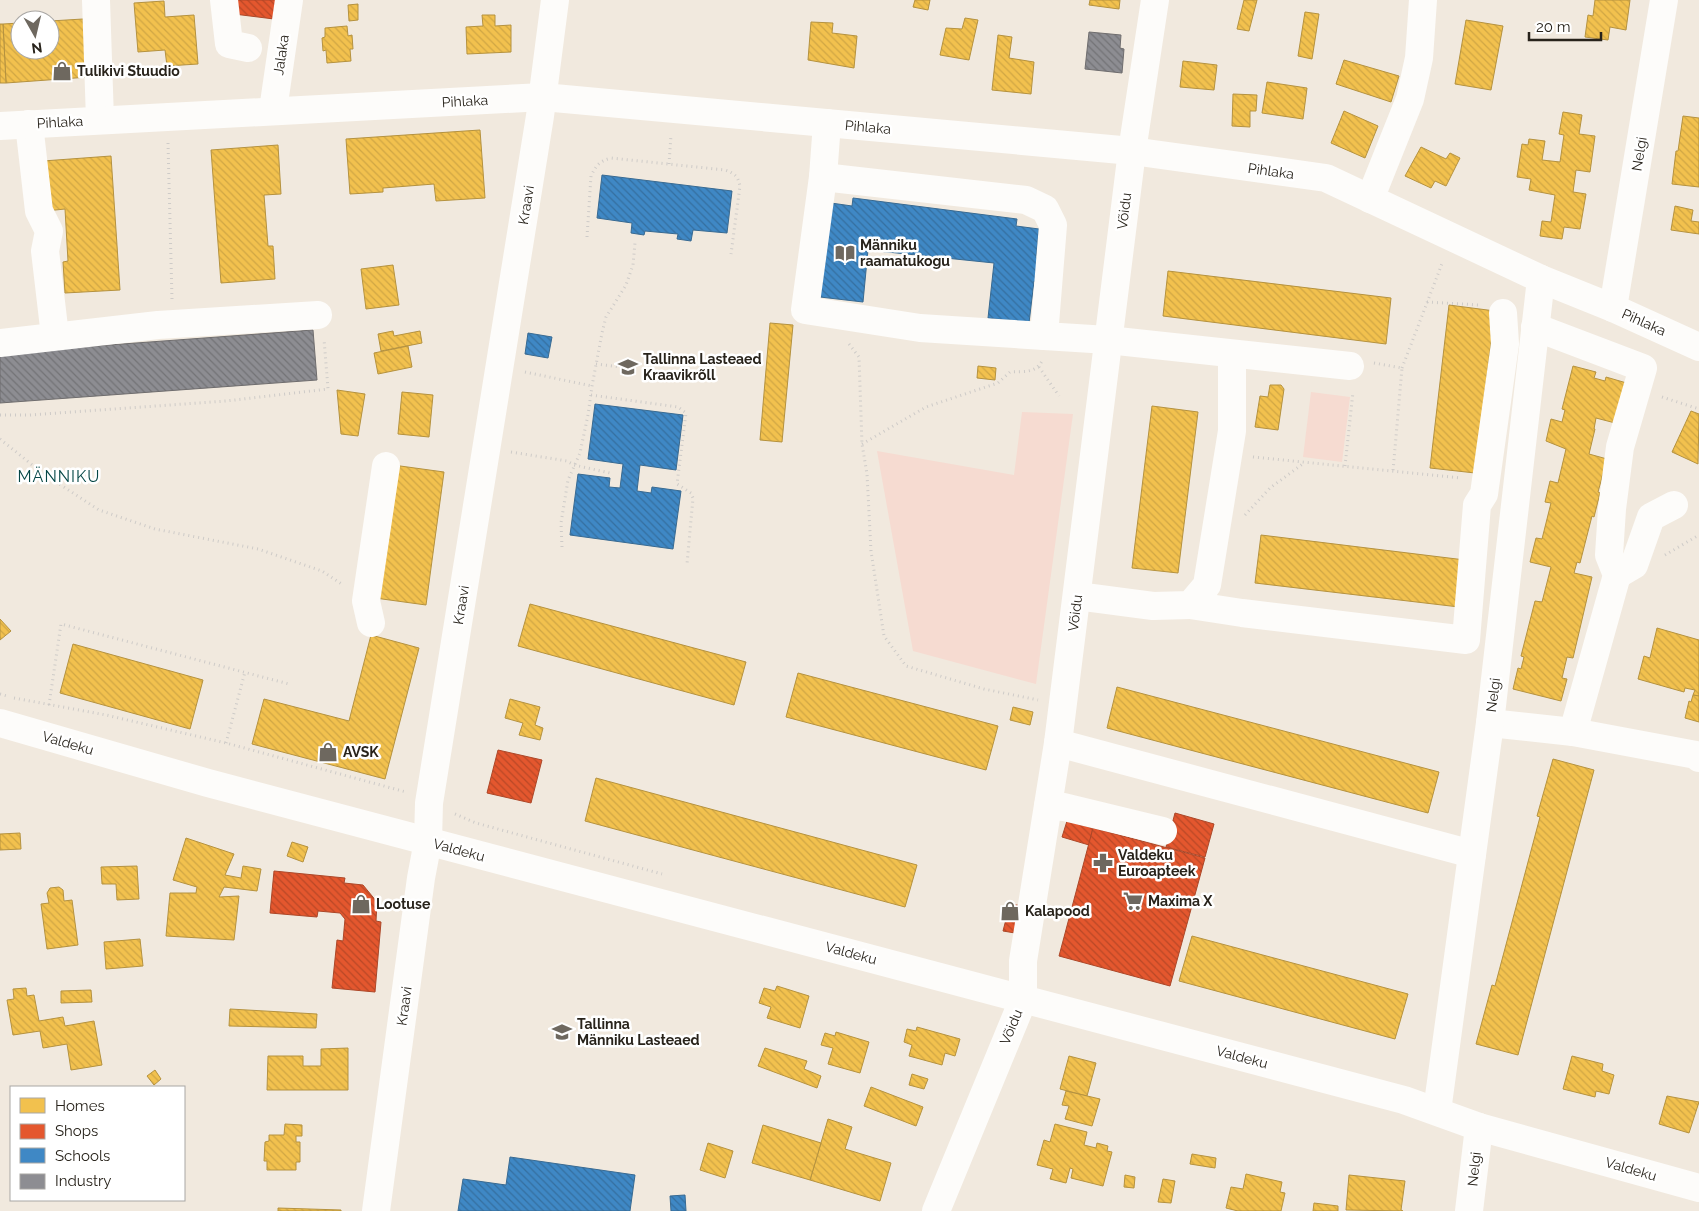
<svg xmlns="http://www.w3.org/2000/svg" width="1699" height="1211" font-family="Raleway,sans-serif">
<defs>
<pattern id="homes-back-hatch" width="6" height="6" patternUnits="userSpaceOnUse" patternTransform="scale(1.25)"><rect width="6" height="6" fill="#f2c14e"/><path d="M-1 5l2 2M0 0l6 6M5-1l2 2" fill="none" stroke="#d0a644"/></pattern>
<pattern id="shops-back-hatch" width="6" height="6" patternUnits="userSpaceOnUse" patternTransform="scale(1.25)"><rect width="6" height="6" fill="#e4572e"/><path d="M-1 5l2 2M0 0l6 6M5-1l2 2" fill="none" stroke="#b94826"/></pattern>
<pattern id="schools-back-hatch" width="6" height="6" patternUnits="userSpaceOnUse" patternTransform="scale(1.25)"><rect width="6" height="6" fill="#3f88c5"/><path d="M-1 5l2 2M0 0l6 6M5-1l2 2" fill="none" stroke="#356f9f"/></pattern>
<pattern id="industry-back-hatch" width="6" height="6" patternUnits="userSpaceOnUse" patternTransform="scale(1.25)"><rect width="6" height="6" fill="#8d8d92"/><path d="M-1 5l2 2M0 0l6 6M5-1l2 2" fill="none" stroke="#737376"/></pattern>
</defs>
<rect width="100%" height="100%" fill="#f1e9de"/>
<g fill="#f6dbd1">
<polygon points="1311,392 1350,397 1342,462 1303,457"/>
<polygon points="1022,412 1073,414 1036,684 913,651 877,451 1014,475"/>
</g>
<g fill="url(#homes-back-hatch)" stroke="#b5923f">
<polygon points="915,0 930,0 928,10 913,7"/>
<polygon points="1090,0 1120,0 1119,9 1089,5"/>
<polygon points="1244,0 1257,0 1249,31 1237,29"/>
<polygon points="1595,0 1630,0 1626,30 1610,27 1608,40 1585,37 1588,15 1593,16"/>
<polygon points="164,1 165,17 194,15 198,64 167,66 165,50 138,52 134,3"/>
<polygon points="358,4 358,20 349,21 348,5"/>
<polygon points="1305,12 1319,14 1312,59 1298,56"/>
<polygon points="482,15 495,15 495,26 511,25 511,52 467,54 466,27 483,26"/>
<polygon points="965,18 978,20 969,60 940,55 946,28 962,29"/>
<polygon points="83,19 89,77 6,83 3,24 20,23 20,50 50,50 50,21"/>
<polygon points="1466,20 1503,26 1491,90 1455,84"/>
<polygon points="811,22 833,23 832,33 857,36 854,68 808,60"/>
<polygon points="0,24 3,24 6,83 0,83"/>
<polygon points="347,26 348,36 352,35 353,49 350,49 351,61 327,63 326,50 323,51 322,38 325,37 325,28"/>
<polygon points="998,35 1012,37 1009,58 1034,62 1031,94 992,90"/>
<polygon points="1344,60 1399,76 1391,102 1336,84"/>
<polygon points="1183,61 1217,65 1214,90 1180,87"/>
<polygon points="1267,82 1307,88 1303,119 1262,113"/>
<polygon points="1233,94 1257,95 1256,111 1250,111 1250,127 1232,126"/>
<polygon points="1344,111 1378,126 1365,158 1331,143"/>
<polygon points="1563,112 1582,115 1579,134 1595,136 1590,172 1576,170 1573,192 1586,194 1580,229 1564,227 1562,239 1540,236 1542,221 1551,222 1555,195 1529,190 1531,179 1517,177 1522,144 1528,145 1529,139 1545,141 1542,160 1560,162 1564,135 1559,134"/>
<polygon points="1683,116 1699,118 1699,187 1672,184 1676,151 1678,151"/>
<polygon points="480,130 485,198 436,201 434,184 383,188 383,192 350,194 346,139"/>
<polygon points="278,145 281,194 264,195 268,246 273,246 275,279 221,283 211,150"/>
<polygon points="1421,147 1446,159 1450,153 1460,158 1446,186 1435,181 1431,188 1405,176"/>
<polygon points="111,156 120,290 65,293 63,262 68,261 65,209 46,211 43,161"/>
<polygon points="1675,206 1693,210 1691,221 1699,222 1699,234 1671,230"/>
<polygon points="393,265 399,305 366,309 361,269"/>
<polygon points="1168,271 1391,298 1386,344 1163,316"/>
<polygon points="1449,305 1495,311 1475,473 1430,468"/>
<polygon points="770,323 793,325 782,442 760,440"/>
<polygon points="393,331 394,336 420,331 422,343 381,351 378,334"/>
<polygon points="408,346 412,367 378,374 374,353"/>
<polygon points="978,366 996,368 995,380 977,378"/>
<polygon points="1573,366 1596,372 1594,378 1605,381 1606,377 1630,384 1619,424 1596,418 1594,429 1595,429 1589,454 1607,459 1598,492 1600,493 1594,517 1592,516 1580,563 1577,562 1574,573 1592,577 1573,658 1567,657 1562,678 1567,679 1561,701 1513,689 1518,668 1521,669 1524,657 1521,656 1535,601 1542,602 1551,567 1530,562 1536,538 1542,539 1551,503 1545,502 1550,481 1558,483 1566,449 1546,441 1551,419 1562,422 1565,410 1562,409"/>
<polygon points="1270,385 1281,385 1284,389 1278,430 1255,427 1260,396 1268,397"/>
<polygon points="337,390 365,394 358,436 341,434"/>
<polygon points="402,392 433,395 429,437 398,434"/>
<polygon points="1152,406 1198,412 1178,573 1132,568"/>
<polygon points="1691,411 1699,414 1698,464 1672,452"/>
<polygon points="393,465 444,472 426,605 375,598"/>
<polygon points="1261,535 1465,560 1459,607 1255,583"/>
<polygon points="530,604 746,662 734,705 518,646"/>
<polygon points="0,619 11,631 0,640"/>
<polygon points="1657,628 1699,640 1699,696 1693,695 1695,690 1685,688 1684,692 1638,679 1644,656 1650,658"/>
<polygon points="371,635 419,648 385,779 252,744 264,699 349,721"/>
<polygon points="73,644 203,680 190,729 60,693"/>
<polygon points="798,673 998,726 986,770 786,717"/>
<polygon points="1117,687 1439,772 1428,813 1107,728"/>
<polygon points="1693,695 1699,696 1699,722 1685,718 1689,701 1691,702"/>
<polygon points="510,699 540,707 535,725 543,728 540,740 519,735 523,723 505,718"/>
<polygon points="1013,707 1033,712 1030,725 1010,720"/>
<polygon points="1553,759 1594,770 1518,1055 1476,1044 1492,985 1495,986 1540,817 1537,816"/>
<polygon points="596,778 917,865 905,907 585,821"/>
<polygon points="20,833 21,849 0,850 0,834"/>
<polygon points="186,838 234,854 225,875 241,878 243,866 261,869 257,891 224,887 219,897 239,896 234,940 166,936 170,893 196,893 197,887 173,880"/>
<polygon points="292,842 308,847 303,862 287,856"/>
<polygon points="137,866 139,899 117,900 116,884 102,884 101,867"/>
<polygon points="59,887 63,890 64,901 72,900 78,945 47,949 41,904 49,903 47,893 50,888"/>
<polygon points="1192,936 1408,994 1395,1039 1179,981"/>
<polygon points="140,939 143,966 106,969 104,942"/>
<polygon points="777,986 809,996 800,1028 767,1018 771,1007 759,1003 764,988 775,991"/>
<polygon points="26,988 27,996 34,995 39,1021 63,1017 65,1026 94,1021 102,1065 71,1070 67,1044 43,1048 40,1031 13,1035 7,1000 14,999 13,989"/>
<polygon points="91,990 92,1002 61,1003 61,991"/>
<polygon points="230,1009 317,1014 316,1028 229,1026"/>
<polygon points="917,1027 960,1039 955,1056 945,1053 942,1065 909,1056 912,1045 904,1042 907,1029 916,1031"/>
<polygon points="836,1032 869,1042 860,1073 828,1064 833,1048 821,1045 825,1033 835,1036"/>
<polygon points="348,1048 348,1090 267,1090 268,1056 303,1056 303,1066 321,1066 321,1049"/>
<polygon points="765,1048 807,1061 804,1069 821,1076 817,1088 758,1066"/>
<polygon points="1069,1056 1096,1063 1087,1096 1060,1089"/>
<polygon points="1572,1056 1603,1064 1602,1071 1614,1075 1609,1094 1596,1091 1595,1097 1563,1089"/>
<polygon points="155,1070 161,1079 154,1085 147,1076"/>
<polygon points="912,1074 928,1079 924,1089 909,1085"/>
<polygon points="871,1087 923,1107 916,1126 864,1106"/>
<polygon points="1066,1091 1100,1099 1092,1126 1065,1119 1069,1106 1062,1105"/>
<polygon points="1667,1096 1699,1102 1689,1133 1659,1124"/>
<polygon points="828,1119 852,1127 845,1149 891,1163 880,1201 810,1180"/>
<polygon points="285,1124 302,1125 302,1136 296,1136 296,1142 300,1142 300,1162 296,1162 296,1170 267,1170 267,1161 264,1161 265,1142 269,1141 269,1135 284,1135"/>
<polygon points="1055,1124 1087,1132 1084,1145 1096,1148 1097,1143 1108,1146 1107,1151 1112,1152 1103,1186 1071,1178 1073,1169 1070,1168 1066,1183 1050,1179 1053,1169 1037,1165 1044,1140 1050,1142"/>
<polygon points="763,1125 821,1143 810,1180 752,1163"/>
<polygon points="708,1143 733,1151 725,1178 700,1170"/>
<polygon points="1192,1154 1216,1158 1215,1168 1190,1164"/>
<polygon points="1246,1174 1282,1182 1280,1192 1285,1193 1281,1211 1238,1211 1226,1208 1231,1187 1243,1189"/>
<polygon points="1125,1175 1135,1177 1134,1188 1124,1187"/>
<polygon points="1349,1175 1405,1181 1401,1210 1403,1211 1346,1210"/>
<polygon points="1163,1179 1175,1181 1171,1203 1158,1202"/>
<polygon points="1314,1203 1338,1206 1338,1211 1313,1211"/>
<polygon points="278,1208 341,1210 341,1211 278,1211"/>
</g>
<g fill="url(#shops-back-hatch)" stroke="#ac4728">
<polygon points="236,0 276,0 274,19 234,14"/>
<polygon points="498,750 542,760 531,803 487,793"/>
<polygon points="1175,813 1214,824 1205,857 1166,847"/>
<polygon points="1067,821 1093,828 1089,845 1062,837"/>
<polygon points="1093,828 1205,858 1170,986 1059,956"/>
<polygon points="274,871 345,878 344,883 363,885 377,902 376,921 381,922 375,992 332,988 337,940 343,941 345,919 340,913 318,911 317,917 270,913"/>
<polygon points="1010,904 1022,906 1015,933 1003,931"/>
</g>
<g fill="url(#schools-back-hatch)" stroke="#386a92">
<polygon points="602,175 732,191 727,233 693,230 691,241 677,239 678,234 645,231 644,235 631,233 632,223 597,218"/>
<polygon points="853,198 1017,219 1016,226 1039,229 1036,258 1040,258 1037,282 1034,281 1029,323 988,318 994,263 868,250 863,302 820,297 831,203 852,206"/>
<polygon points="528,333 552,337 548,358 525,354"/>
<polygon points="595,404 683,415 676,470 640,465 637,491 651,493 652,487 681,491 673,549 570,535 578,474 610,478 609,487 620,488 623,464 588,459"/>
<polygon points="510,1157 635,1175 630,1211 458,1211 463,1179 506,1185"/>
<polygon points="685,1195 686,1211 671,1211 670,1196"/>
</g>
<g fill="url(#industry-back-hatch)" stroke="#6f6d6e">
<polygon points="1089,32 1121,35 1120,48 1124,49 1122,73 1085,69"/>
<polygon points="313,330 317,380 0,403 0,353"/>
</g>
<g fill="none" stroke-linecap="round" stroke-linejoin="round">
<g stroke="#cecbc8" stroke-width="3" stroke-dasharray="1 4" stroke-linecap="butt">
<polyline points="168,143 172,299"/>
<polyline points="669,164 671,135"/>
<path d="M587,237L591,176C596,165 600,161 611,158L725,170C734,173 738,176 740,186L731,254"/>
<polyline points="1427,302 1479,305"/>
<polyline points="849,344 859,357 862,444 867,474 871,551 884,636 906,666 984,689 1038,700"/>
<polyline points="1374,363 1402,368 1393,471"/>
<polyline points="596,364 629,368"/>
<polyline points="1039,367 1059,396"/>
<polyline points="1402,368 1443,261"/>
<polyline points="525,372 592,386"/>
<polyline points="591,395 678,407 686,413 677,484 691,493 693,498 687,564"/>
<polyline points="1662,397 1699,409"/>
<polyline points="0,415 30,415 226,401 328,389 324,339"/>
<polyline points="0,439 41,472 99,510 155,529 258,549 322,571 343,585"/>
<path d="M862,444L926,407L998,383L1010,372C1023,371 1035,374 1042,361"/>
<polyline points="511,452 567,461 574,465 610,473"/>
<polyline points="1253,457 1461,478"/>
<polyline points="1345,466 1353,392"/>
<polyline points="1245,515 1270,488 1304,463"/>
<polyline points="562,547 561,523 568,480 580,453 588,415 592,386 602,333 606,317 626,285 633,265 635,243"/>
<polyline points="1665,555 1699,535"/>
<polyline points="0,694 7,696"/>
<polyline points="14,698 106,715 226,743 406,792"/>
<polyline points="49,705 61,624 289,684"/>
<polyline points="226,743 245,672"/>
<polyline points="455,814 476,823 662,874"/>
</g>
<g stroke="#fdfcfa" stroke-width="28">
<polyline points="96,0 100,120"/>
<polyline points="224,0 229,44 248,48"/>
<polyline points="273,110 289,0"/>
<polyline points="827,123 823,177 805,310 920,328 1044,336"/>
<polyline points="29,124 39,211 49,231 45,251 55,336"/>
<polyline points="0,126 543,97 1132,151 1326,178 1541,279 1613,308 1699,347"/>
<polyline points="823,177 1026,200 1045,209 1053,225 1044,336 1108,340 1350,366"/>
<polyline points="1370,199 1410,99 1419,58 1423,0"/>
<polyline points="1613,308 1664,0"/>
<polyline points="1535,327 1643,368 1620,447 1612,509 1609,555 1617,575 1573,732"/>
<polyline points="0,343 158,325 318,315"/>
<polyline points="1617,575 1634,565 1651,517 1674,505"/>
<polyline points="1077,596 1153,606 1190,605 1207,585 1232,431 1232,354"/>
<polyline points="1190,605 1242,613 1466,640 1477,505 1484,494 1505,344 1503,313"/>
<polyline points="371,623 366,601 386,466"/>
<polyline points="0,723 208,783 1404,1100 1479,1127 1699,1188"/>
<polyline points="1490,723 1573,732 1696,755 1699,758"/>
<polyline points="1058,743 1472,854"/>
<polyline points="1048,806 1064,807 1163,831"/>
<polyline points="1437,1111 1490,723 1541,279"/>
<polyline points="376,1211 421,878 428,841 429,803 540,116 555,0"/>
<polyline points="936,1211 1023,1000 1023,961 1058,743 1132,151 1155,0"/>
<polyline points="1469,1211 1479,1127"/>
</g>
</g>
<defs>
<symbol id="shop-bare" viewBox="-9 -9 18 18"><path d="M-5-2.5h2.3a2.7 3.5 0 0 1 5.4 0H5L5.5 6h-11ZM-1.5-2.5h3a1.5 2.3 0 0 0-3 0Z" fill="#6e685f" stroke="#fff" stroke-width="2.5" paint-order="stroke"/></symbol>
<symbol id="library-bare" viewBox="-9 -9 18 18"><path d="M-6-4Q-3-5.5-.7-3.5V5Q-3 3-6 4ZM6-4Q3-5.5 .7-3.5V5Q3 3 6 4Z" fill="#6e685f" stroke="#fff" stroke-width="2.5" paint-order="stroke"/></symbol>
<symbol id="school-bare" viewBox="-9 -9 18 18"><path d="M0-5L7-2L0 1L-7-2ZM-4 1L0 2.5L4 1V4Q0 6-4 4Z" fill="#6e685f" stroke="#fff" stroke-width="2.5" paint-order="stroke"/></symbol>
<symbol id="pharmacy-bare" viewBox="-9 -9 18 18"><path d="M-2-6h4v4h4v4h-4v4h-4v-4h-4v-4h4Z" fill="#6e685f" stroke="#fff" stroke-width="2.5" paint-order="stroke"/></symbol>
<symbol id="supermarket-bare" viewBox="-9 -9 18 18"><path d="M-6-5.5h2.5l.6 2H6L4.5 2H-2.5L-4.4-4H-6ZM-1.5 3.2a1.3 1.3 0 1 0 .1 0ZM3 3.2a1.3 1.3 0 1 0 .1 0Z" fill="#6e685f" stroke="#fff" stroke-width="2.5" paint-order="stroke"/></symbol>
</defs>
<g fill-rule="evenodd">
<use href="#shop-bare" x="48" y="57" width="28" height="28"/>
<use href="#library-bare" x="831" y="239" width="28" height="28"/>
<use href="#school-bare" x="614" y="353" width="28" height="28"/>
<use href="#shop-bare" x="314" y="738" width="28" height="28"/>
<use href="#pharmacy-bare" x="1089" y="849" width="28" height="28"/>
<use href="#supermarket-bare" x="1119" y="887" width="28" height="28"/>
<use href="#shop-bare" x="347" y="890" width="28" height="28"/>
<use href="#shop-bare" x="996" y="897" width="28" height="28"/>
<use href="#school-bare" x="548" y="1018" width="28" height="28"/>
</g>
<g text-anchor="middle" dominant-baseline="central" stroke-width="5" stroke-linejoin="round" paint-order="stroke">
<g font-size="14" fill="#28231b" stroke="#fff">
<text transform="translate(281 55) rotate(-82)">Jalaka</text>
<text transform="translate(465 101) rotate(-3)">Pihlaka</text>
<text transform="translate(60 122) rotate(-3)">Pihlaka</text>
<text transform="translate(868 127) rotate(5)">Pihlaka</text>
<text transform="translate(1639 154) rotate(-81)">Nelgi</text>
<text transform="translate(1271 171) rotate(8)">Pihlaka</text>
<text transform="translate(526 205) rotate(-81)">Kraavi</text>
<text transform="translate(1124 211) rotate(-83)">Võidu</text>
<text transform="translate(1644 322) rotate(24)">Pihlaka</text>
<text transform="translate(461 605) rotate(-81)">Kraavi</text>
<text transform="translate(1075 613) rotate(-83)">Võidu</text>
<text transform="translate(1493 695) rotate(-83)">Nelgi</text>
<text transform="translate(68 743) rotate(16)">Valdeku</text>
<text transform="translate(459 850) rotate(15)">Valdeku</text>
<text transform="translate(851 953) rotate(15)">Valdeku</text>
<text transform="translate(404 1006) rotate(-82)">Kraavi</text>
<text transform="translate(1011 1027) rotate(-67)">Võidu</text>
<text transform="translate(1242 1057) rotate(15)">Valdeku</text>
<text transform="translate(1474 1169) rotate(-84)">Nelgi</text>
<text transform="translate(1631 1169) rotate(16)">Valdeku</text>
</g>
<g font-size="14" font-weight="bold" fill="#28231b" stroke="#fff" text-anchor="start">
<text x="77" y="71">Tulikivi Stuudio</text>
<text x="860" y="245">Männiku<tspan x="860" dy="16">raamatukogu</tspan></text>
<text x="643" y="359">Tallinna Lasteaed<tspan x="643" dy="16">Kraavikrõll</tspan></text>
<text x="343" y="752">AVSK</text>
<text x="1118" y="855">Valdeku<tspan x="1118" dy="16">Euroapteek</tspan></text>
<text x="1148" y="901">Maxima X</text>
<text x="376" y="904">Lootuse</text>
<text x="1025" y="911">Kalapood</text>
<text x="577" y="1024">Tallinna<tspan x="577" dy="16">Männiku Lasteaed</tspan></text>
</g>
<g font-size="16" letter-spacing="1" fill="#054746" stroke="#fff">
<text x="59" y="476">MÄNNIKU</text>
</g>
</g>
<rect x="10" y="1086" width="175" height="115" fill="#ffffff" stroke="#a9a7a4"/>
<rect x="20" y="1098" width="25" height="15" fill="#f2c14e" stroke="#a9a7a4"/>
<text x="55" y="1111" font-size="15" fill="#28231b">Homes</text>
<rect x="20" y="1124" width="25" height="15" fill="#e4572e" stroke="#a9a7a4"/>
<text x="55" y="1136" font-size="15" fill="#28231b">Shops</text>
<rect x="20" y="1148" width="25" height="15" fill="#3f88c5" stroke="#a9a7a4"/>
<text x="55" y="1161" font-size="15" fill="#28231b">Schools</text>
<rect x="20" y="1174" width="25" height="15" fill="#8d8d92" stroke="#a9a7a4"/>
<text x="55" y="1186" font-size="15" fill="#28231b">Industry</text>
<g transform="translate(35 35) rotate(172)"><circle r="24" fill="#ffffff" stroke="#a9a7a4"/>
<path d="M0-4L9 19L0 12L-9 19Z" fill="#6e685f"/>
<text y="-8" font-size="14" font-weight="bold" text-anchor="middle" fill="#28231b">N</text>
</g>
<path d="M1529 32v8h72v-8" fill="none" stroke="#28231b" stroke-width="2.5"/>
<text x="1536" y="32" font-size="15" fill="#28231b" stroke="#ffffff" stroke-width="4" paint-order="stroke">20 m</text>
</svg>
